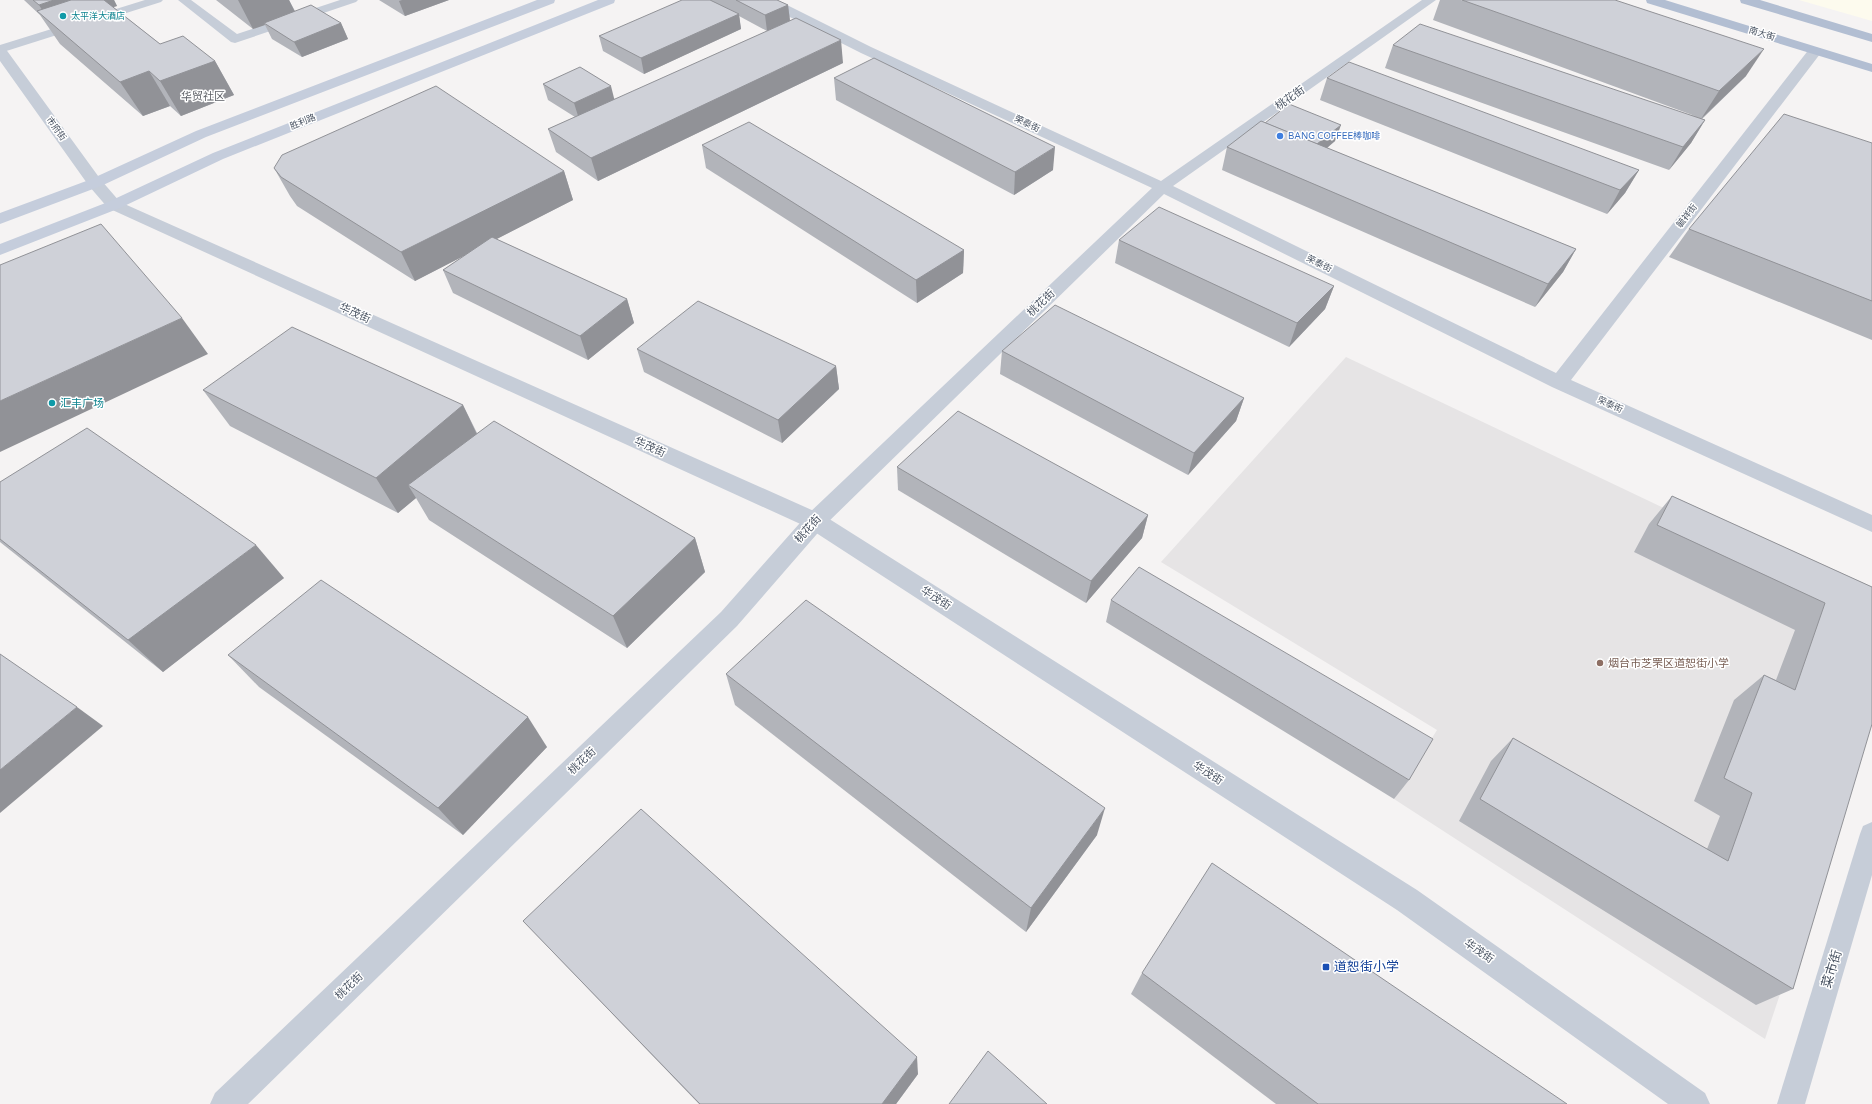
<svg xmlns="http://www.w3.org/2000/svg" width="1872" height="1104" font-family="'Varela Round','Noto Sans SC',sans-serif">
<rect width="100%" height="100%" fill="#f5f3f3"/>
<polygon fill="#fdfbee" points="1799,0 1872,0 1872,21"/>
<polygon fill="#e6e4e5" points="1346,357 1872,607 1872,719 1765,1039 1394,799 1437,730 1161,562"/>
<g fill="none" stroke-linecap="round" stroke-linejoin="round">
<g fill="#c6cdd8" fill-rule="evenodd">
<polygon points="145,0 163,0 161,2 0,53 0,45"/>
<polygon points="178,0 191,0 237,34 340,0 358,0 356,2 235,43 231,42"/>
<polygon points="1872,822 1872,875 1805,1104 1777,1104 1860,834 1863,826"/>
</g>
<polygon fill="#c6cdd8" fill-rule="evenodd" points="761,0 777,0 871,47 1161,181 1422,0 1436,0 1173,186 1556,373 1810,48 1820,48 1822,51 1820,54 1571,380 1872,515 1872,532 1552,387 1164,194 823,527 737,626 248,1104 210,1104 215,1093 721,612 807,515 1152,188 861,53 762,3"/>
<polygon fill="#c6cdd8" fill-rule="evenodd" points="0,47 5,48 101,180 120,202 823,515 1417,890 1705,1093 1710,1104 1668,1104 1397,910 807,527 108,208 89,186 0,61"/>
<g fill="#c5cddc" fill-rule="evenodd">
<polygon points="537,0 555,0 554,3 206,137 101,186 0,224 0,213 89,180 196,131"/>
<polygon points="598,0 615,0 614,3 223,159 120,208 0,255 0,244 108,202 213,153"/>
</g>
<g fill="#b2bed2" fill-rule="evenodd">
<polygon points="1646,0 1665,0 1872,64 1872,72 1647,3"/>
<polygon points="1740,0 1760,0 1872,34 1872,42 1741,3"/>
</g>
</g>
<g fill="#b2b4ba">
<polygon points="24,0 114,0 117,6 113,7 160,44 215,61 234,95 181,116 170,106 143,116 60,44 40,15"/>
<polygon points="216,0 289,0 295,11 341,23 348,39 302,57 272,39 265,25 253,29"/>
<polygon points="379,0 449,0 405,16"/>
<polygon points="711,0 777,0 788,5 790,21 767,31 739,16 741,29 644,74 603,51 599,36"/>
<polygon points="1440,0 1461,0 1746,76 1702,119 1705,120 1691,143 1669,170 1385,68 1393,45 1695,116 1433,20"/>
<polygon points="843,63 598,181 556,152 548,129 575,117 548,100 543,84 615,99"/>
<polygon points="834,78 1053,170 1014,195 836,100"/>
<polygon points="1327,78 1639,170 1625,193 1607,214 1320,100"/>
<polygon points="1265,123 1335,141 1327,148 1576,249 1563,272 1535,307 1222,170 1227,147"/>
<polygon points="1872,143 1872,340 1669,257 1689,229"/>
<polygon points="702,145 964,250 963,273 917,303 706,168"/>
<polygon points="274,168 564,171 573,200 496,239 627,299 634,323 588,360 453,293 443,270 467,254 415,281 297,206 290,196"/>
<polygon points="1119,240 1334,286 1325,309 1289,347 1115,263"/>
<polygon points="637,349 836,366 839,389 782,443 644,372"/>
<polygon points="1002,351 1244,398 1236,421 1188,475 1000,374"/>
<polygon points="203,390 463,405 477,433 695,538 705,572 627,648 429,520 416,498 398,513 230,426"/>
<polygon points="897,467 1148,515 1142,538 1086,603 898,490"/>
<polygon points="0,482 284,578 163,672 0,542"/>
<polygon points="1672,496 1872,587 1793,989 1756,1005 1459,821 1491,761 1513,738 1707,849 1720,816 1694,801 1734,700 1764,675 1776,680 1795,630 1634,552 1649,524"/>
<polygon points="1111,600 1409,780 1394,799 1106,622"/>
<polygon points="228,655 547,747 463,835 259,687"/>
<polygon points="726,674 1097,835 1026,932 735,705"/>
<polygon points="523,921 918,1074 896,1104 699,1104"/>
<polygon points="1142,973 1567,1104 1276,1104 1131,994"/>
</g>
<g fill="#919297">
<polygon points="54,0 114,0 117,6 55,26 49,21 39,5"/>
<polygon points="238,0 289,0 296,14 264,23 265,25 253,29"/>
<polygon points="402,0 449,0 405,16 399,1"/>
<polygon points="788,5 790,21 767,31 765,15"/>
<polygon points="739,14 741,29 644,74 641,58"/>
<polygon points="341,23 348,39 302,57 294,42"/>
<polygon points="841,40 843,63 598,181 591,158"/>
<polygon points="1764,49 1746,76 1701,119 1719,91"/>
<polygon points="215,61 234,95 181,116 160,81"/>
<polygon points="149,71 170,106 143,116 120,82"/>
<polygon points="611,86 615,102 579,119 574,103"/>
<polygon points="1705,120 1691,143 1669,170 1683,147"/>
<polygon points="1341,125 1335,141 1309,163 1314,146"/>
<polygon points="1055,147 1053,170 1014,195 1015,172"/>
<polygon points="1639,170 1625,193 1607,214 1620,190"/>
<polygon points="564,171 573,200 415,281 401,252"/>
<polygon points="1576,249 1563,272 1535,307 1548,284"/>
<polygon points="964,250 963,273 917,303 916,280"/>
<polygon points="1334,286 1325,309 1289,347 1297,323"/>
<polygon points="627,299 634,323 588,360 580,336"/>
<polygon points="182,318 208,354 0,452 0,401"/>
<polygon points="836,366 839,389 782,443 778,420"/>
<polygon points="1244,398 1236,421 1188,475 1194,453"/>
<polygon points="463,405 480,441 408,485 416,498 398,513 376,478"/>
<polygon points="1148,515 1142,538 1086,603 1091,581"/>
<polygon points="695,538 705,572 627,648 613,616"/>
<polygon points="256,545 284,578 163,672 128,640"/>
<polygon points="77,707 103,726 0,813 0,770"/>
<polygon points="528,717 547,747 463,835 438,808"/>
<polygon points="1105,808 1097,835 1026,932 1031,908"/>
<polygon points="917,1057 918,1074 896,1104 882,1104"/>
</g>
<g fill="#cfd1d8" stroke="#919297">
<polygon points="33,0 54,0 39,5"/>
<polygon points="71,0 104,0 160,44 183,36 215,61 160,81 149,71 120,82 37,11"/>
<polygon points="682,0 710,0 739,14 641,58 599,36"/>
<polygon points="736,0 777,0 788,5 765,15"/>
<polygon points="1462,0 1615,0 1764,49 1719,91"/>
<polygon points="311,5 341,23 294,42 264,23"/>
<polygon points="796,18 841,40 591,158 548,129"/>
<polygon points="1420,24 1705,120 1683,147 1393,45"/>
<polygon points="874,58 1055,147 1015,172 834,78"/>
<polygon points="1349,62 1639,170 1620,190 1327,78"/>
<polygon points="580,67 611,86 574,103 543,84"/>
<polygon points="436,86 564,171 401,252 281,177 274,168 282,155"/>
<polygon points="1289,104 1341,125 1317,144 1265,123"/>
<polygon points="1784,114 1872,143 1872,301 1689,229"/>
<polygon points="1261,121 1576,249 1548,284 1227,147"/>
<polygon points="749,122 964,250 916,280 702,145"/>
<polygon points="1159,207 1334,286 1297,323 1119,240"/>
<polygon points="101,224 182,318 0,401 0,265"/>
<polygon points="492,237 627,299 580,336 443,270"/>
<polygon points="698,301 836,366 778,420 637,349"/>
<polygon points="1055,305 1244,398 1194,453 1002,351"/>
<polygon points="292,327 463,405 376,478 203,390"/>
<polygon points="958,411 1148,515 1091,581 897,467"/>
<polygon points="494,421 695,538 613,616 408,485"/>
<polygon points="87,428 256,545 128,640 0,539 0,482"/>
<polygon points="1672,496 1872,587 1872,724 1793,989 1480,799 1513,738 1728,861 1752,793 1724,778 1764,675 1795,690 1825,603 1657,525"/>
<polygon points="1139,567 1433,739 1409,780 1111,600"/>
<polygon points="321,580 528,717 438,808 228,655"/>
<polygon points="806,600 1105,808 1031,908 726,674"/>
<polygon points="0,654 77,707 0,770"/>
<polygon points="641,809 917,1057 882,1104 700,1104 523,921"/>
<polygon points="1212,863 1567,1104 1318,1104 1142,973"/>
<polygon points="988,1051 1047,1104 949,1104"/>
</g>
<g fill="#0f9aa8" stroke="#fff" stroke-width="1.5">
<circle cx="63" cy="16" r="4"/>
<circle cx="52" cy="403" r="4"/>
</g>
<circle fill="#3f7fe0" stroke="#fff" stroke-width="1.5" cx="1280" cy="136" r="4"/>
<circle fill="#8d6e63" stroke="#fff" stroke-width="1.5" cx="1600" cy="663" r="4"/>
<rect fill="#1a4fb4" stroke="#fff" stroke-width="1.5" x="1322" y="963" width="8" height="8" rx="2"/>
<g text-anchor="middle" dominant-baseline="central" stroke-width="3" stroke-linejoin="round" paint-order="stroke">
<g font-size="9" fill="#0d838f" stroke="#fff" text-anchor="start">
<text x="71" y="16">太平洋大酒店</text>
</g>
<g font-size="9" fill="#495362" stroke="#fff">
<text transform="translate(1762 34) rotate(17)">南大街</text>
<text transform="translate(303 122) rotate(-22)">胜利路</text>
<text transform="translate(1027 124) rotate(25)">荣泰街</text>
<text transform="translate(56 129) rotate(54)">市府街</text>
<text transform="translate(1687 216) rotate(-52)">毓祥街</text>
<text transform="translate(1319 264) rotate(26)">荣泰街</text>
<text transform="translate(1610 405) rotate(24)">荣泰街</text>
</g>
<g font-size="9" fill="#366cbe" stroke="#fff" text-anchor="start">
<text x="1288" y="136">BANG COFFEE棒咖啡</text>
</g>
<g font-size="11" fill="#5f6268" stroke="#fff">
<text x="203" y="96">华贸社区</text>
</g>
<g font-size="11" fill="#495362" stroke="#fff">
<text transform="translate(1290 98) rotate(-35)">桃花街</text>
<text transform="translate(1041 303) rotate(-44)">桃花街</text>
<text transform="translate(355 313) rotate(24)">华茂街</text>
<text transform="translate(650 447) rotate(24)">华茂街</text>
<text transform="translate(808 529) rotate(-48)">桃花街</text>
<text transform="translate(936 598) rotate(33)">华茂街</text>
<text transform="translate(582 761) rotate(-44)">桃花街</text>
<text transform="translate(1208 773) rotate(33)">华茂街</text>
<text transform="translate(1479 951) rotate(35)">华茂街</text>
<text transform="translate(349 986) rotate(-44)">桃花街</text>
</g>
<g font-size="11" fill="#0d838f" stroke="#fff" text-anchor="start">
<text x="60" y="403">汇丰广场</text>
</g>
<g font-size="11" fill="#785e54" stroke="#fff" text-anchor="start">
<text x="1608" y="663">烟台市芝罘区道恕街小学</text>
</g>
<g font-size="13" fill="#164399" stroke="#fff" text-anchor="start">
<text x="1334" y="967">道恕街小学</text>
</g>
<g font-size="13" fill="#495362" stroke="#fff">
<text transform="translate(1832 969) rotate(-73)">菜市街</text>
</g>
</g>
</svg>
